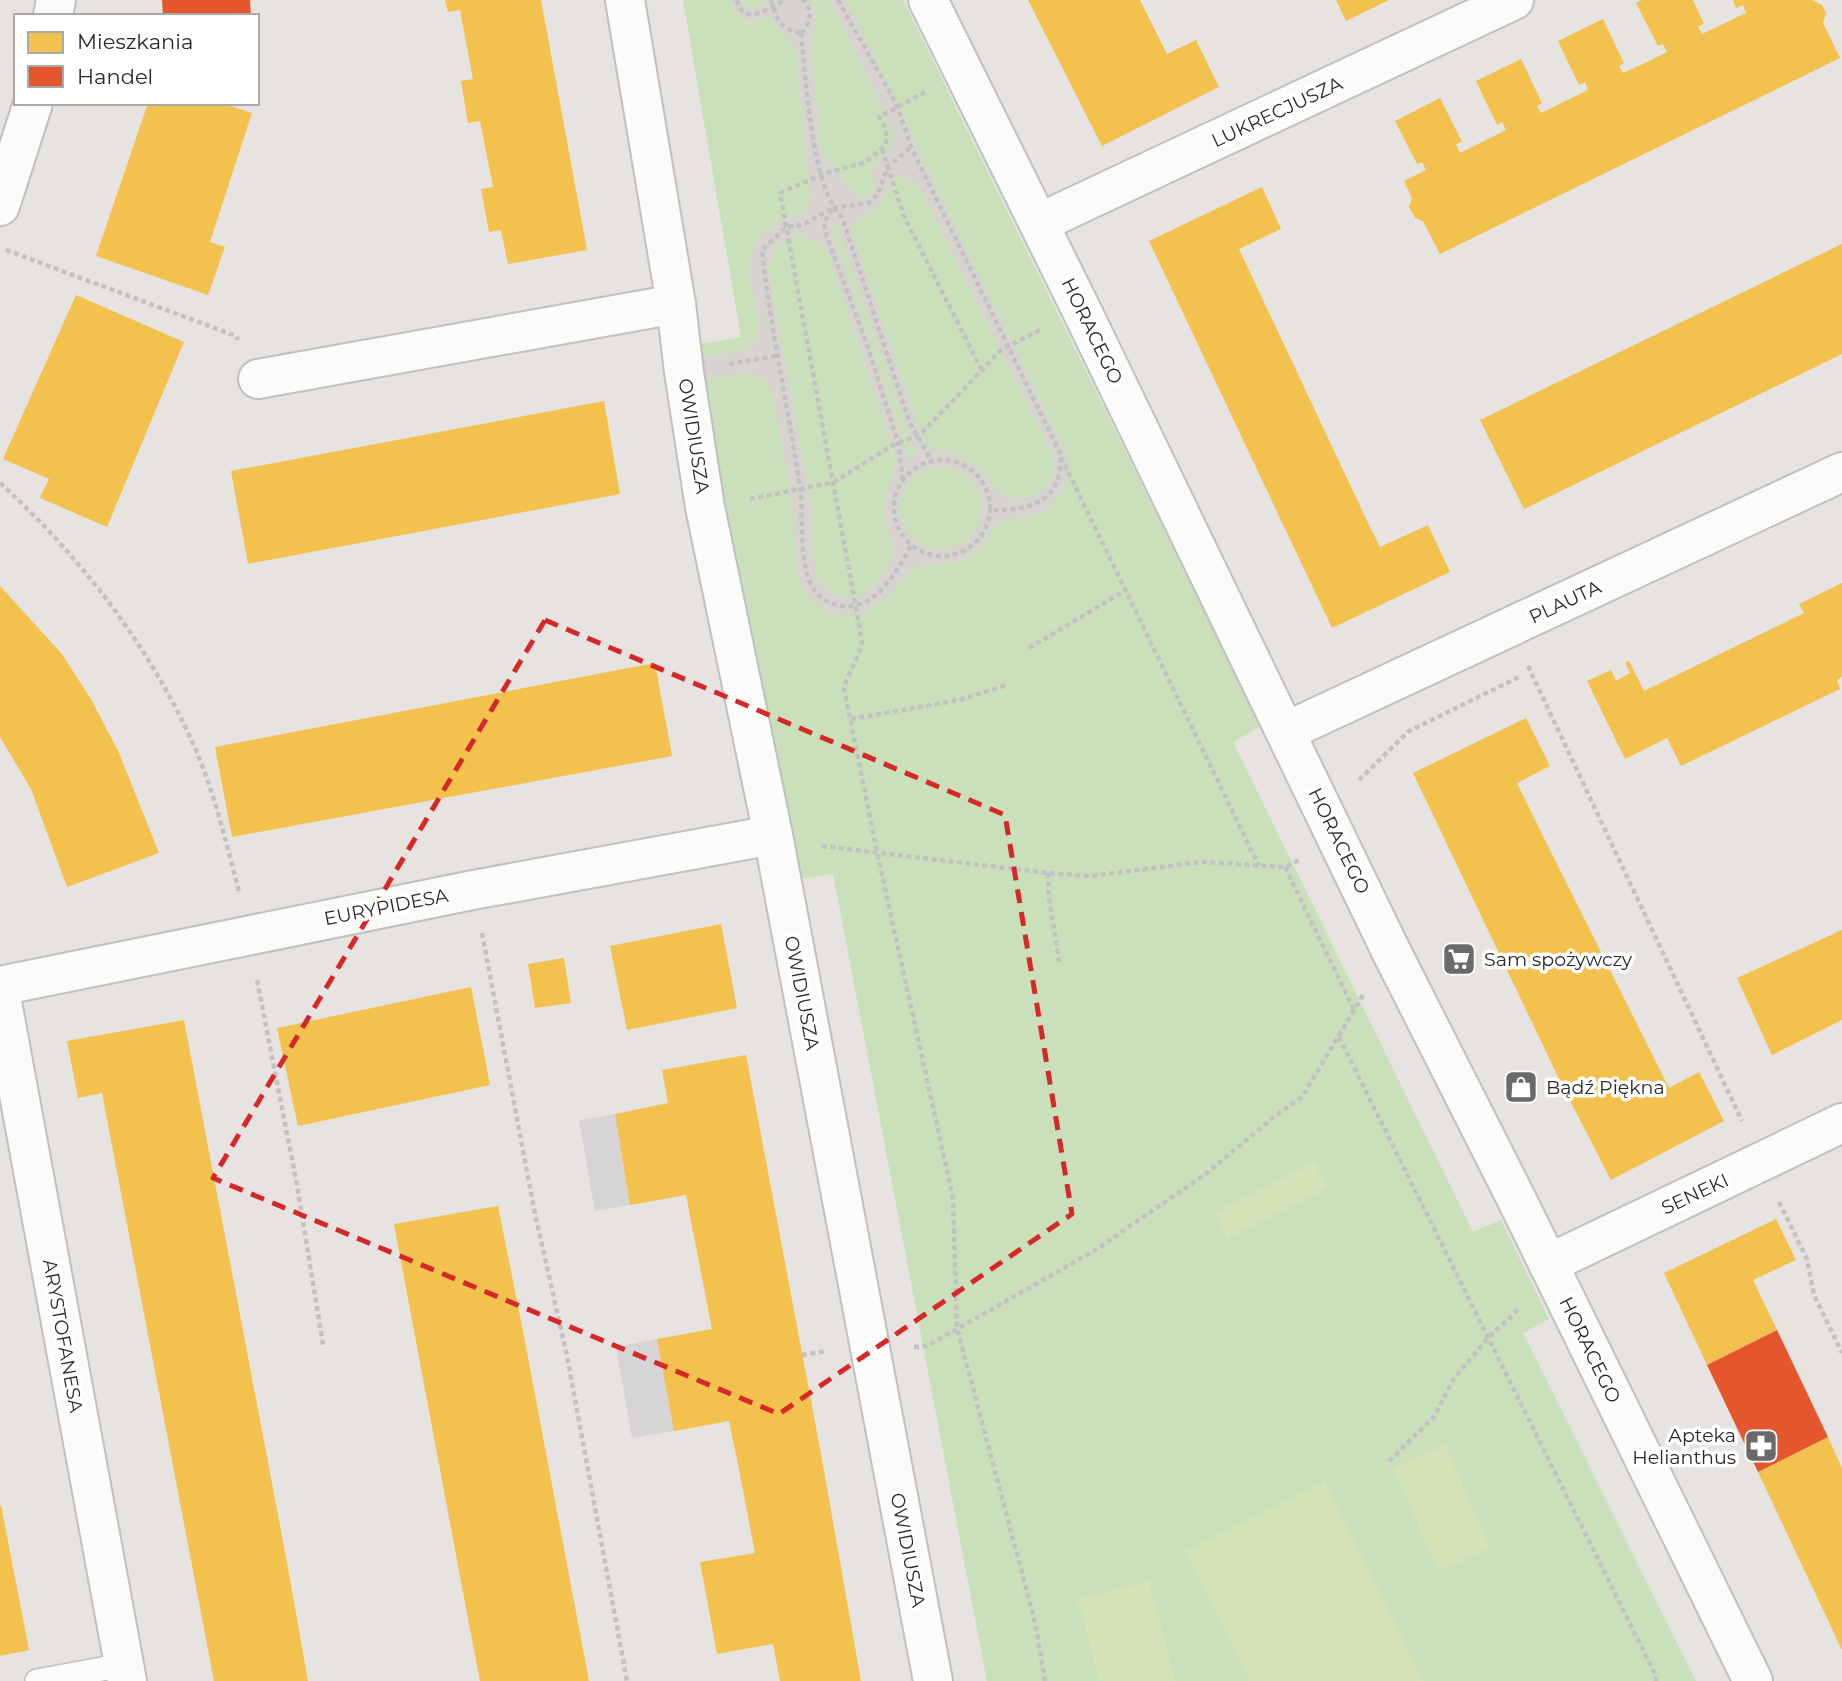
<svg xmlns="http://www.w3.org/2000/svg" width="1842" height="1681" font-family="Montserrat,sans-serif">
<rect width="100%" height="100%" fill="#e6e3e0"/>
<g fill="#d7d4d7">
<polygon points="615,1114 630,1205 595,1211 579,1120"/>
<polygon points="657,1339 674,1431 632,1438 616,1347"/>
</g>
<polygon fill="#cae0ba" points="683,0 903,0 1261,726 1233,742 1473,1232 1501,1220 1549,1319 1523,1333 1696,1681 987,1681 833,874 797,880 743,589 724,510 694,345 741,337"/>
<g fill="#d4e4b8">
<polygon points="1314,1162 1327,1188 1227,1238 1215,1213"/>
<polygon points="1445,1445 1490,1548 1438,1571 1394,1468"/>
<polygon points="1325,1482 1423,1681 1250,1681 1186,1552"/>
<polygon points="1149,1581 1175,1681 1099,1681 1078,1600"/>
</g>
<path fill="#d7d3cf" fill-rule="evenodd" d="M730,0H742L745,7L751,9L767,4L765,0H810L812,2L816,10V20L811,40L821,147L825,159L839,170L851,191L857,196L866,197L872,191L874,182L870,167L885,156L892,138L890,125L829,0H846L1070,461L1065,488L1050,508L1027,518L1006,519L996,525L982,545L971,555L959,561L915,567L885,600L863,613L851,616L831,613L814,603L803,589L796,571L792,498L772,394L766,382L755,375L743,373L700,380L696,358L740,351L751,345L756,335L758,322L750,277V260L755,244L764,231L778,222L799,214L807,207L810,198L796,53L793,43L779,31L770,16L749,21L739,16ZM899,174L917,185L923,193L1052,454L1054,466L1051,480L1043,490L1031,497L1019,499L1007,496L997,490L981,470L970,461L957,455L933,448L923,440L850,226L865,217L878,205ZM834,222L837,224L916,455L912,459L909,458L905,447L830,226ZM802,236L821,244L828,253L897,462L886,494L884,510L893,553L889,566L871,587L860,595L847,597L835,595L826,588L819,580L815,569L810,494L769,276L768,266L775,248L788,239ZM939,467L955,470L969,478L978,491L982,506L979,522L970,536L958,545L942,549L926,547L912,538L904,525L899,510L902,494L911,480L923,471Z"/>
<g fill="#f2c14e">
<polygon points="445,0 541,0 587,250 508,264 501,230 489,232 481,189 493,187 480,121 468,123 461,81 473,79 460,10 448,12"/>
<polygon points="1028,0 1140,0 1167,54 1196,40 1219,87 1102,146"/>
<polygon points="1336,0 1389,0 1346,21"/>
<polygon points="1642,0 1693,0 1704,24 1698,26 1702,34 1746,13 1743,5 1736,8 1733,0 1812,0 1822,5 1826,13 1823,23 1840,58 1440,254 1423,221 1415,218 1409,207 1412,198 1404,181 1426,170 1422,162 1417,164 1395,121 1440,98 1462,142 1456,144 1460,153 1506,130 1502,122 1497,125 1476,81 1521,59 1542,103 1537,106 1541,113 1588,90 1585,82 1579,85 1558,41 1603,19 1624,63 1619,66 1623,73 1645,63 1667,52 1663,44 1658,46 1636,3"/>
<polygon points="148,103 221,103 252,113 210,242 225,247 208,295 96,256"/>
<polygon points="1262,187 1281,229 1239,249 1368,523 1380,547 1428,525 1450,572 1332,628 1149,241"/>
<polygon points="1842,244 1842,354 1524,509 1480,420"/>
<polygon points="76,295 184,342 107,527 40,498 49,479 3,459"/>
<polygon points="604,401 620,494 248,564 231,471"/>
<polygon points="1842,583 1842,677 1837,680 1840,689 1681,766 1667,738 1625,759 1587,681 1611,670 1616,681 1630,673 1625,662 1629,661 1644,691 1804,613 1799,604"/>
<polygon points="0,586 62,654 92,701 119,753 159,853 67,887 31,789 0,737"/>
<polygon points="655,663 672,756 232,837 215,747"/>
<polygon points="1526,718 1550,766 1517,783 1541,832 1669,1088 1699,1072 1724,1121 1611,1180 1561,1083 1413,773"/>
<polygon points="721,924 737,1008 627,1030 610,946"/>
<polygon points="1842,930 1842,1020 1772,1055 1737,978"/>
<polygon points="564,958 571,1003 535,1008 528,964"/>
<polygon points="471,987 490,1085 298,1126 277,1028"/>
<polygon points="184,1020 286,1557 308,1681 214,1681 102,1093 78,1098 67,1041"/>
<polygon points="746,1055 821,1454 861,1681 780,1681 773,1644 717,1654 700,1562 755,1553 739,1469 729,1421 674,1431 657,1339 712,1329 686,1195 630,1205 615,1114 668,1103 662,1070"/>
<polygon points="498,1206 523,1331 589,1681 480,1681 462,1587 394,1224"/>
<polygon points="1776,1219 1796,1260 1753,1280 1777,1330 1707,1365 1664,1273"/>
<polygon points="1828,1437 1842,1468 1842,1650 1758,1472"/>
<polygon points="1,1505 29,1650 0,1656 0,1506"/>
</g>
<g fill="#e4572e">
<polygon points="162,0 250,0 251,16 163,16"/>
<polygon points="1777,1330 1828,1437 1758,1472 1707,1365"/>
</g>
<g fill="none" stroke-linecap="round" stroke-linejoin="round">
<defs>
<polyline id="lane" points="37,1681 123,1665"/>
<g id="street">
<polyline points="625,0 676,304 684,372 705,507 773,835 933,1681"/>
<polyline points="928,0 1081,309 1390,949 1515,1196 1753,1681"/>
<polyline points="53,16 56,0"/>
<polyline points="0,206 33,103"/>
<polyline points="1039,223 1514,0"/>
<polyline points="258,379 676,304"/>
<polyline points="1287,731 1842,472"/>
<polyline points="0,986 473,890 773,835"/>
<polyline points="0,991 127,1681"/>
<polyline points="1548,1264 1842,1123"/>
</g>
</defs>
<use href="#lane" stroke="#c0bfc1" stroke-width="26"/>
<use href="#street" stroke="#c0bfc1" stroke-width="42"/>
<g stroke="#c3c2c2" stroke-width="4.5" stroke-dasharray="5 3.5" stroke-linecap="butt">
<path d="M737,0C743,28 771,7 786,0"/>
<path d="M771,0C778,21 778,28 801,33"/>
<path d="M838,0L897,105L911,147L1061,455C1061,503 1032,510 990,510"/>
<path d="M801,33C806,76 811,189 842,217L909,421L931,460"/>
<path d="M801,33C811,23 812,15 806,2L801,0"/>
<path d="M925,92L879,117L886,129V145L866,162L823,174L780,193L862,641C859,658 849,671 844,688L877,852L953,1198L957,1328L1035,1622L1045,1681"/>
<polyline points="882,149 904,216 981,369"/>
<polyline points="833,208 869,203 878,194 888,166 911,147"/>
<polyline points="6,250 236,336 238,340"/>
<polyline points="729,364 776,356"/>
<polyline points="1061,457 1259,866"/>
<circle cx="942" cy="508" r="48"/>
<path d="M903,480L898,442L867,345L827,237L824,223L833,208L802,225L786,227L762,250C771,330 788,408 800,487C804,516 798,563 813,588C818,597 828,603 838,605C875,614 896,571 911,546"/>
<path d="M0,483C79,555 146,642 191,739C213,787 226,841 239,892"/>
<polyline points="750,499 834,482 893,445 921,434 1001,350 1040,330"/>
<polyline points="1029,648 1126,590"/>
<polyline points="1528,666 1742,1121"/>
<polyline points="851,719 959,700 1007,685"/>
<polyline points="1359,780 1409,731 1521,676"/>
<polyline points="822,846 1048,873 1091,876 1201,862 1285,867 1299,860"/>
<polyline points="1285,867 1354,1010"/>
<polyline points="1048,873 1049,898 1060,966"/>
<polyline points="482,933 535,1214 567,1356 627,1681"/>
<polyline points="257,980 297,1185 323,1345"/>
<polyline points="1339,1037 1656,1676 1656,1681"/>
<polyline points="1779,1202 1807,1259 1814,1295 1842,1353"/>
<polyline points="914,1347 927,1346 1094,1251 1207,1173 1274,1117 1302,1097 1363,995"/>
<polyline points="802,1355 826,1351"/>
<polyline points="1389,1461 1434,1417 1453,1380 1487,1339 1520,1308"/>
</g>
<use href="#lane" stroke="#fbfbfa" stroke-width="23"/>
<use href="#street" stroke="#fbfbfa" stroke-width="38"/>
</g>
<path fill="none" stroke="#d62828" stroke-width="5" stroke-dasharray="14 9" stroke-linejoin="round" d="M545,620L1005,815L1072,1214L779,1414L213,1178Z"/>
<defs>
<symbol id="supermarket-square" viewBox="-11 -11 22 22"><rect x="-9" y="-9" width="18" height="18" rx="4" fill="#6b6a69" stroke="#fff"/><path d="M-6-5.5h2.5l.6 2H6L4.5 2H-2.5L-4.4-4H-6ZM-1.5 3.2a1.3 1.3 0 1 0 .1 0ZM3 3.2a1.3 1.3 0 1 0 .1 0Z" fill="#fff"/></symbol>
<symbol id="shop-square" viewBox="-11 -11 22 22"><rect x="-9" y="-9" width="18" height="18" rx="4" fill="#6b6a69" stroke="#fff"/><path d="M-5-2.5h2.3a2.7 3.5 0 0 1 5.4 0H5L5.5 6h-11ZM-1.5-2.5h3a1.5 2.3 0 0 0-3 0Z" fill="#fff"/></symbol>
<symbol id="pharmacy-square" viewBox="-11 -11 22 22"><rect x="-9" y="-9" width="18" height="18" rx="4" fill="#6b6a69" stroke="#fff"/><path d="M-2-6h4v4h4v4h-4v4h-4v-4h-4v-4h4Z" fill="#fff"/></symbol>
</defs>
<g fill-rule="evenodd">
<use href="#supermarket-square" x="1440" y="940" width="38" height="38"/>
<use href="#shop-square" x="1502" y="1068" width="38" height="38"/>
<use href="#pharmacy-square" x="1742" y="1427" width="38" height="38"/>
</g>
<g text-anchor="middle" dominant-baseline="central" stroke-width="7" stroke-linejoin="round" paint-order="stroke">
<g font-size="19" fill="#292929" stroke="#fff">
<text transform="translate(1277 112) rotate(-25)">LUKRECJUSZA</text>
<text transform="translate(1092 331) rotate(64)">HORACEGO</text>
<text transform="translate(694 436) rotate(81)">OWIDIUSZA</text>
<text transform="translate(1565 602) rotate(-25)">PLAUTA</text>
<text transform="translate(1339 841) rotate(64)">HORACEGO</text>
<text transform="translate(386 907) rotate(-11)">EURYPIDESA</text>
<text transform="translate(802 993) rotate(79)">OWIDIUSZA</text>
<text transform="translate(1695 1194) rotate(-25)">SENEKI</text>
<text transform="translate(63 1336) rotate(80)">ARYSTOFANESA</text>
<text transform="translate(1590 1350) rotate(64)">HORACEGO</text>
<text transform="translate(908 1550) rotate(79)">OWIDIUSZA</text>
</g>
<g font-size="19" fill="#292929" stroke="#fff" text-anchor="start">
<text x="1484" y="959">Sam spożywczy</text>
<text x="1546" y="1087">Bądź Piękna</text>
<text x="1736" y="1435" text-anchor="end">Apteka<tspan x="1736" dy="22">Helianthus</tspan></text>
</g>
</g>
<rect x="14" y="14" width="245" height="91" fill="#ffffff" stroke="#a9a9a9" stroke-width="2"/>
<rect x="28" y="32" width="35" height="21" fill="#f2c14e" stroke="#a9a9a9" stroke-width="2"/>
<text x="77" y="49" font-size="21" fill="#292929">Mieszkania</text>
<rect x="28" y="66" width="35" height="21" fill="#e4572e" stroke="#a9a9a9" stroke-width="2"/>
<text x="77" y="84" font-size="21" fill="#292929">Handel</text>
</svg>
